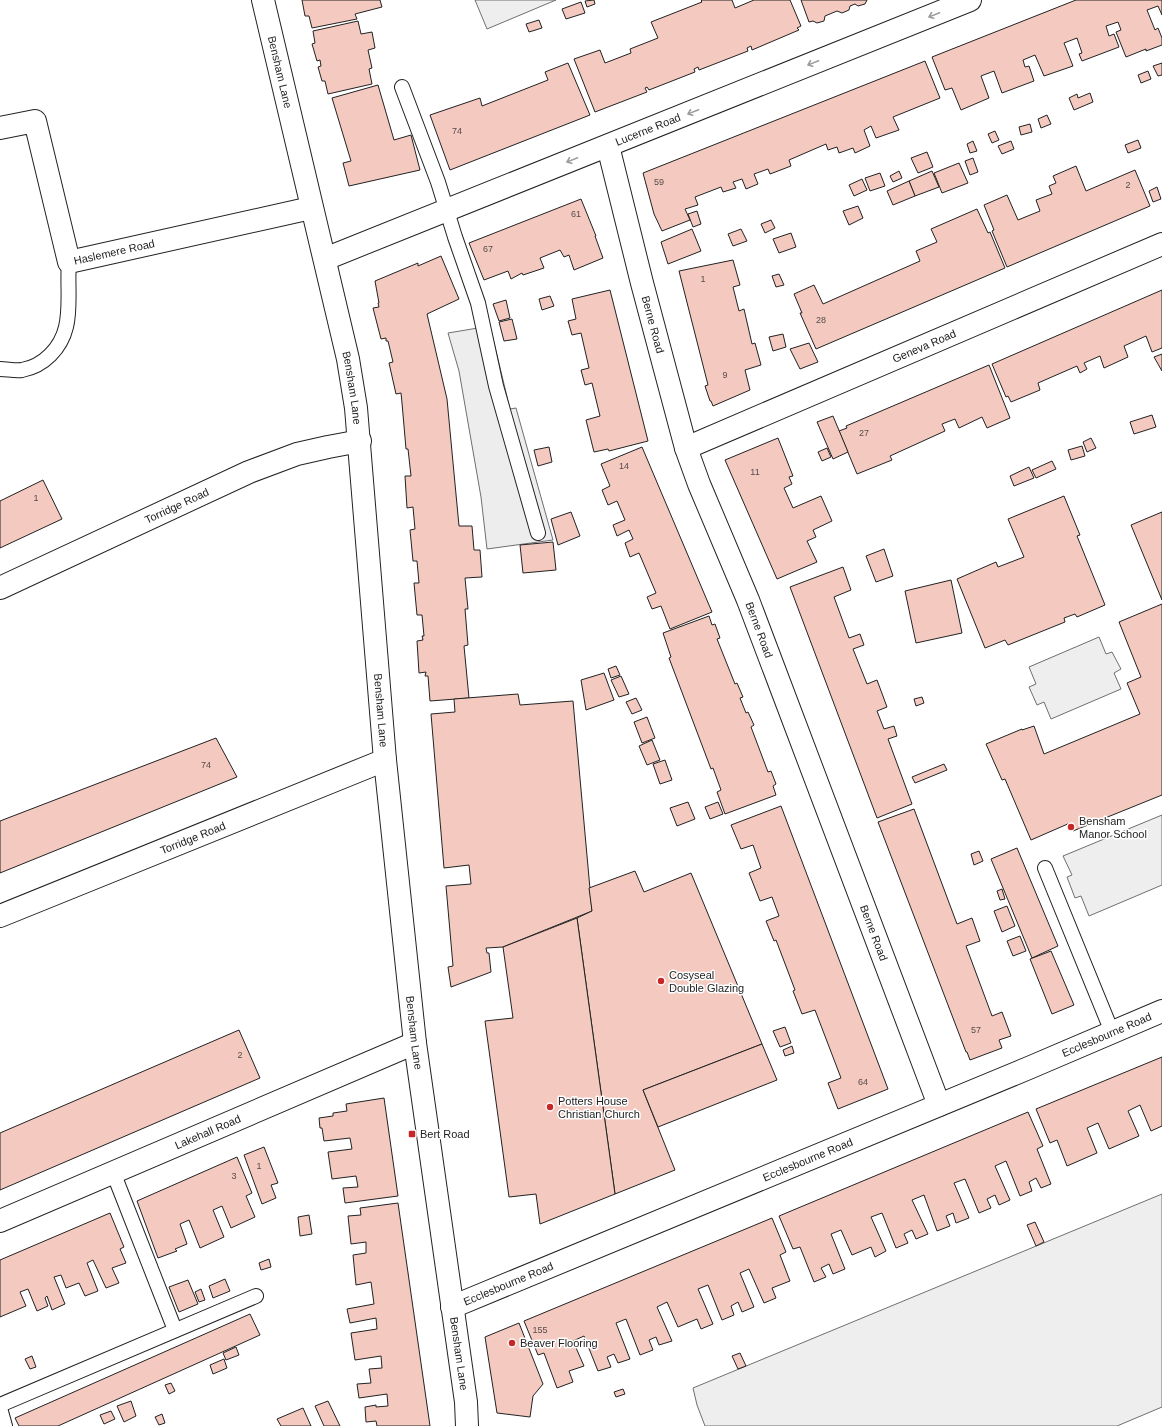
<svg xmlns="http://www.w3.org/2000/svg" width="1162" height="1426" font-family="Helvetica,sans-serif">
<rect width="100%" height="100%" fill="#fff"/>
<g fill="#eee" stroke="#6f6f6f">
<polygon points="475,0 556,0 487,29"/>
<polygon points="1099,637 1106,654 1112,652 1121,669 1114,673 1121,689 1051,719 1044,702 1037,705 1029,687 1036,684 1029,667"/>
<polygon points="1162,815 1162,885 1089,916 1081,896 1075,898 1067,877 1072,875 1063,856"/>
<polygon points="1162,1194 1162,1407 1117,1426 705,1426 697,1405 693,1388"/>
</g>
<polygon fill="#ededed" stroke="#6f6f6f" points="490,326 510,409 516,408 553,540 487,549 481,497 459,371 448,333"/>
<g fill="#f3c9c0" stroke="#222">
<polygon points="302,0 380,0 382,7 355,14 357,19 312,28 309,16 305,16"/>
<polygon points="594,0 595,4 587,7 585,1"/>
<polygon points="702,0 732,0 735,8 754,0 790,0 801,26 797,28 799,30 752,50 751,46 747,48 748,51 699,70 698,67 694,69 695,72 649,90 647,87 645,88 647,92 595,112 574,59 600,50 605,63 631,53 630,49 658,38 651,22 702,2 701,1"/>
<polygon points="801,0 867,0 865,4 858,6 855,4 850,6 849,10 842,13 837,11 825,16 824,21 817,23 813,21 809,22"/>
<polygon points="1076,0 1162,0 1162,15 1158,6 1147,10 1155,30 1158,28 1162,38 1162,45 1146,51 1146,49 1126,57 1116,32 1121,30 1118,22 1106,26 1109,36 1114,34 1119,47 1082,61 1079,54 1082,53 1077,38 1064,43 1073,66 1044,76 1035,55 1023,60 1025,67 1029,66 1034,81 1002,93 994,71 981,76 989,98 961,110 952,88 945,90 932,57"/>
<polygon points="581,2 585,13 566,19 562,9"/>
<polygon points="539,20 542,28 529,32 526,24"/>
<polygon points="358,21 361,34 372,32 375,48 368,50 372,68 369,69 372,84 328,94 325,81 322,81 318,67 321,66 320,60 317,61 312,44 315,43 313,31"/>
<polygon points="925,61 940,98 893,117 899,130 876,138 871,126 864,130 870,146 855,153 853,148 839,153 837,147 828,150 826,144 789,160 791,166 770,174 768,169 754,174 758,184 746,189 742,179 733,182 736,188 723,192 721,187 695,197 698,205 685,209 690,220 662,231 654,214 643,173"/>
<polygon points="568,63 590,115 450,170 430,115 480,98 482,106 548,80 545,72"/>
<polygon points="1162,63 1162,75 1158,76 1153,66"/>
<polygon points="1148,71 1151,79 1141,83 1138,75"/>
<polygon points="378,85 394,140 411,135 420,170 349,186 343,163 351,161 332,98"/>
<polygon points="1090,93 1093,102 1074,110 1069,98 1077,94 1078,98"/>
<polygon points="1047,115 1051,124 1041,128 1038,119"/>
<polygon points="1030,124 1032,132 1021,135 1019,127"/>
<polygon points="995,131 999,140 992,143 988,134"/>
<polygon points="1138,140 1141,148 1128,153 1125,145"/>
<polygon points="973,141 977,151 970,153 967,144"/>
<polygon points="1011,141 1014,149 1002,154 998,146"/>
<polygon points="927,152 933,167 918,173 911,158"/>
<polygon points="973,158 978,172 970,175 965,161"/>
<polygon points="959,163 968,183 942,193 934,173"/>
<polygon points="1076,166 1086,191 1135,170 1150,206 1007,267 992,231 994,230 984,205 1007,195 1018,220 1040,211 1036,200 1052,194 1049,186 1056,183 1053,176"/>
<polygon points="899,171 902,178 893,182 890,176"/>
<polygon points="932,171 939,187 915,196 909,181"/>
<polygon points="880,173 885,186 870,191 865,178"/>
<polygon points="862,179 867,190 854,196 849,185"/>
<polygon points="909,181 915,196 893,205 887,191"/>
<polygon points="1157,187 1161,199 1153,202 1149,191"/>
<polygon points="581,199 596,236 595,236 603,258 574,270 569,255 564,257 560,250 540,258 544,268 523,275 522,273 511,279 508,271 484,280 469,243"/>
<polygon points="858,206 863,218 849,225 843,211"/>
<polygon points="977,209 988,233 990,232 1005,268 816,349 800,313 802,313 794,294 814,285 823,304 920,261 916,251 937,242 931,229"/>
<polygon points="697,211 701,224 693,227 688,214"/>
<polygon points="771,220 775,228 765,233 761,224"/>
<polygon points="692,229 701,251 668,264 661,242"/>
<polygon points="741,229 747,241 733,246 728,234"/>
<polygon points="791,233 796,247 779,253 773,239"/>
<polygon points="441,256 459,299 427,314 447,399 459,526 472,526 474,550 480,550 482,577 465,578 468,609 465,609 468,645 464,646 469,698 430,701 428,676 425,676 426,672 419,673 417,641 423,640 422,636 424,636 422,615 417,615 414,583 419,583 417,561 413,561 410,530 415,529 413,507 407,508 405,476 411,476 408,449 406,449 402,403 401,393 396,394 389,363 393,362 388,341 386,341 386,338 381,339 373,308 379,307 378,303 379,303 375,281 418,263 418,266"/>
<polygon points="733,260 740,285 733,287 739,311 744,309 752,344 755,343 761,365 745,370 750,390 713,406 711,401 710,401 705,386 708,385 679,271"/>
<polygon points="779,274 784,285 776,287 772,276"/>
<polygon points="610,290 648,441 609,451 608,449 594,452 586,420 600,416 592,383 585,385 581,370 589,368 581,333 572,335 568,321 576,319 572,299"/>
<polygon points="1162,290 1162,348 1152,352 1146,336 1124,346 1128,357 1104,368 1100,356 1084,363 1087,369 1080,373 1077,366 1038,383 1040,390 1011,402 1008,396 1006,397 992,364"/>
<polygon points="550,296 554,306 542,310 539,299"/>
<polygon points="506,300 510,318 499,321 493,304"/>
<polygon points="512,319 517,339 504,341 499,322"/>
<polygon points="783,334 786,347 773,351 769,337"/>
<polygon points="809,343 818,362 800,369 790,349"/>
<polygon points="1162,354 1162,371 1154,357"/>
<polygon points="989,365 1010,418 987,428 982,417 959,428 955,419 942,424 945,431 890,456 892,460 857,474 839,431 847,428 846,426"/>
<polygon points="1152,415 1156,427 1134,434 1130,422"/>
<polygon points="833,416 848,452 833,459 817,422"/>
<polygon points="778,438 793,476 789,477 792,484 784,488 793,508 821,496 832,521 813,530 816,537 807,541 817,562 777,579 725,460"/>
<polygon points="1091,438 1096,448 1087,452 1083,442"/>
<polygon points="1082,446 1085,456 1071,460 1068,450"/>
<polygon points="549,447 552,462 538,466 534,450"/>
<polygon points="642,447 712,612 670,629 661,606 652,609 647,597 656,593 639,553 630,557 625,543 633,539 629,530 617,536 613,525 625,520 617,501 608,505 602,490 610,486 601,464"/>
<polygon points="827,448 831,457 822,461 818,452"/>
<polygon points="1052,461 1056,469 1036,478 1032,470"/>
<polygon points="1029,467 1034,478 1014,486 1010,476"/>
<polygon points="43,480 62,519 0,548 0,501"/>
<polygon points="1064,496 1080,535 1077,536 1105,605 1077,617 1075,614 1064,618 1065,622 1008,645 1005,640 985,648 957,579 996,562 998,567 1024,557 1008,519"/>
<polygon points="571,512 580,536 558,545 551,519"/>
<polygon points="1162,512 1162,600 1131,525"/>
<polygon points="553,542 556,570 523,573 520,545"/>
<polygon points="884,549 893,576 876,582 866,556"/>
<polygon points="843,567 851,590 834,597 849,638 860,634 864,645 853,649 867,684 877,680 887,707 877,711 884,729 894,726 897,736 888,739 912,804 877,818 790,587"/>
<polygon points="951,580 962,633 916,643 905,591"/>
<polygon points="1162,604 1162,795 1073,831 1070,823 1031,840 1005,779 1002,780 986,744 1022,729 1022,730 1034,726 1044,754 1140,714 1127,683 1141,677 1119,622"/>
<polygon points="709,616 712,625 715,624 720,638 717,639 735,684 737,683 743,697 740,698 746,713 748,712 754,725 751,727 768,772 771,771 776,784 773,786 776,795 725,814 717,792 721,790 713,768 711,769 669,658 671,657 663,633"/>
<polygon points="616,666 620,675 611,678 608,669"/>
<polygon points="604,673 614,700 586,710 581,680"/>
<polygon points="621,676 629,694 619,697 611,680"/>
<polygon points="518,694 520,705 573,701 592,911 503,947 486,948 487,953 489,953 491,972 451,987 448,967 453,966 446,886 471,884 469,865 444,868 431,714 455,712 454,699"/>
<polygon points="922,697 924,703 916,706 914,699"/>
<polygon points="636,698 642,710 632,714 626,702"/>
<polygon points="647,717 655,738 642,743 634,722"/>
<polygon points="216,738 237,777 0,873 0,821"/>
<polygon points="652,740 660,760 647,765 639,746"/>
<polygon points="665,760 672,780 660,784 653,764"/>
<polygon points="944,764 947,770 915,783 912,777"/>
<polygon points="688,802 695,819 677,826 670,808"/>
<polygon points="718,802 723,814 710,819 705,807"/>
<polygon points="781,806 888,1089 838,1109 828,1083 841,1078 815,1010 802,1014 793,991 795,990 776,940 774,941 766,921 779,916 772,897 760,901 749,873 761,868 753,845 741,849 731,825"/>
<polygon points="914,809 957,924 972,918 980,941 966,946 992,1016 1002,1012 1011,1036 999,1040 1002,1048 970,1060 967,1052 966,1052 878,822"/>
<polygon points="1017,848 1058,946 1032,958 991,859"/>
<polygon points="979,851 983,861 974,865 971,854"/>
<polygon points="635,871 644,892 691,873 762,1044 643,1090 675,1170 615,1194 577,918 592,911 589,888"/>
<polygon points="1002,889 1005,899 1000,900 997,891"/>
<polygon points="1007,906 1015,926 1002,932 994,911"/>
<polygon points="577,918 615,1194 540,1224 536,1194 509,1197 485,1021 513,1018 503,947"/>
<polygon points="1020,936 1026,951 1013,956 1007,941"/>
<polygon points="1051,951 1074,1005 1052,1014 1030,959"/>
<polygon points="785,1027 791,1043 780,1047 773,1031"/>
<polygon points="239,1030 260,1078 0,1190 0,1133"/>
<polygon points="762,1044 777,1080 658,1127 643,1090"/>
<polygon points="792,1046 794,1053 785,1056 783,1050"/>
<polygon points="1162,1057 1162,1126 1151,1131 1140,1105 1128,1111 1139,1136 1109,1149 1098,1123 1087,1128 1097,1153 1067,1166 1057,1140 1050,1143 1036,1109"/>
<polygon points="384,1098 398,1196 345,1203 343,1188 358,1187 356,1176 332,1179 328,1152 352,1149 350,1138 324,1141 322,1128 320,1128 319,1118 333,1116 333,1113 347,1111 346,1104"/>
<polygon points="1028,1112 1043,1146 1037,1149 1051,1184 1041,1188 1036,1178 1029,1182 1032,1191 1020,1196 1006,1161 995,1166 1010,1200 999,1205 995,1195 987,1199 991,1208 979,1213 965,1179 954,1183 969,1218 956,1223 953,1213 946,1216 950,1226 937,1231 924,1195 912,1200 928,1234 916,1239 912,1230 904,1234 908,1243 896,1248 882,1213 871,1217 886,1251 875,1257 871,1247 852,1255 841,1230 831,1234 845,1269 833,1274 829,1264 821,1268 826,1277 814,1282 800,1247 793,1249 779,1216"/>
<polygon points="264,1147 278,1183 271,1185 276,1198 262,1204 244,1155"/>
<polygon points="237,1157 252,1193 246,1196 255,1217 231,1228 222,1206 213,1210 224,1237 200,1248 189,1220 180,1224 187,1244 175,1249 177,1251 158,1258 137,1201"/>
<polygon points="398,1203 430,1426 377,1426 376,1421 366,1422 365,1407 376,1405 376,1407 388,1406 387,1394 359,1398 357,1384 371,1383 369,1369 382,1368 381,1356 355,1360 351,1333 377,1329 376,1318 350,1323 347,1309 374,1304 371,1282 356,1285 353,1255 366,1253 366,1242 351,1244 348,1216 361,1215 360,1208"/>
<polygon points="110,1213 124,1247 120,1249 126,1263 112,1268 119,1283 106,1288 93,1260 87,1263 98,1291 85,1296 79,1283 66,1288 61,1275 54,1277 65,1304 52,1310 47,1296 45,1298 48,1306 37,1311 28,1289 20,1292 26,1306 0,1317 0,1260"/>
<polygon points="309,1215 312,1234 300,1236 298,1217"/>
<polygon points="772,1218 786,1252 780,1255 790,1281 772,1288 776,1298 764,1303 749,1269 740,1273 754,1307 742,1312 738,1302 731,1306 734,1315 722,1320 708,1285 698,1289 713,1324 701,1329 697,1319 678,1327 667,1302 657,1307 672,1341 659,1345 656,1337 649,1340 653,1350 640,1355 626,1319 616,1323 630,1359 618,1363 614,1354 607,1357 611,1367 598,1371 584,1336 573,1341 584,1366 569,1371 573,1382 557,1388 544,1353 538,1355 524,1321"/>
<polygon points="1035,1222 1044,1242 1036,1246 1027,1225"/>
<polygon points="269,1259 271,1267 261,1270 259,1263"/>
<polygon points="225,1279 230,1291 213,1298 209,1286"/>
<polygon points="188,1280 198,1304 179,1312 169,1287"/>
<polygon points="201,1289 205,1300 199,1302 195,1292"/>
<polygon points="250,1314 260,1335 58,1426 19,1426 15,1418"/>
<polygon points="519,1323 543,1384 533,1396 530,1417 497,1413 485,1337"/>
<polygon points="236,1347 239,1355 226,1360 223,1353"/>
<polygon points="740,1353 746,1366 738,1369 732,1356"/>
<polygon points="32,1356 36,1367 30,1369 25,1359"/>
<polygon points="224,1359 227,1368 213,1374 210,1365"/>
<polygon points="171,1383 175,1391 169,1394 165,1385"/>
<polygon points="623,1389 625,1394 616,1397 614,1392"/>
<polygon points="131,1401 136,1416 124,1422 117,1406"/>
<polygon points="328,1401 340,1426 324,1426 315,1406"/>
<polygon points="303,1408 311,1426 281,1426 277,1419"/>
<polygon points="111,1411 115,1419 104,1424 100,1415"/>
<polygon points="162,1414 165,1423 159,1425 155,1417"/>
</g>
<g fill="none" stroke-linecap="round" stroke-linejoin="round">
<defs>
<g id="service">
<polyline points="402,87 438,182 455,237 478,303 496,386 538,533"/>
<path d="M0,369C7,369 15,371 22,370C44,366 61,348 66,327C71,307 67,282 69,262"/>
<polyline points="1045,868 1112,1032"/>
<polyline points="113,1172 175,1330"/>
<polyline points="0,1405 256,1296"/>
<polyline points="0,1408 5,1426"/>
</g>
<g id="minor">
<path id="s1" d="M0,128L35,121L69,262L311,208"/>
<path id="s2" d="M608,146L642,283L686,448L699,484L748,600L939,1105"/>
<path id="s3" d="M325,259L970,0"/>
<path id="s4" d="M686,448L1162,244"/>
<path id="s5" d="M0,588L249,472L297,454L328,447L360,441"/>
<path id="s6" d="M0,916L385,760"/>
<path id="s7" d="M0,1221L415,1043"/>
<path id="s8" d="M452,1307L1031,1067L1162,1011"/>
</g>
<g id="tertiary">
<path id="s9" d="M263,0L348,359L356,408L385,760L415,1043L466,1402L467,1426"/>
</g>
</defs>
<use href="#service" stroke="#222" stroke-width="16"/>
<use href="#minor" stroke="#222" stroke-width="24"/>
<use href="#tertiary" stroke="#222" stroke-width="24"/>
<use href="#service" stroke="#fff" stroke-width="14"/>
<use href="#minor" stroke="#fff" stroke-width="22"/>
<use href="#tertiary" stroke="#fff" stroke-width="22"/>
</g>
<defs><path id="oneway-shaft" d="M-6 0H5M1.5-3L5.5 0L1.5 3" fill="none" stroke-width="1.6" stroke-linecap="round" stroke-linejoin="round"/></defs>
<g stroke="#9c9c9c">
<use href="#oneway-shaft" transform="translate(934 15) rotate(158)"/>
<use href="#oneway-shaft" transform="translate(813 63) rotate(158)"/>
<use href="#oneway-shaft" transform="translate(693 112) rotate(158)"/>
<use href="#oneway-shaft" transform="translate(572 160) rotate(158)"/>
</g>
<g fill="#c62828" stroke="#fff" stroke-width="1.5">
<circle cx="1071" cy="827" r="4"/>
<circle cx="661" cy="981" r="4"/>
<circle cx="550" cy="1107" r="4"/>
<rect x="408" y="1130" width="8" height="8" rx="2"/>
<circle cx="512" cy="1343" r="4"/>
</g>
<g text-anchor="middle" dominant-baseline="central" stroke-width="3" stroke-linejoin="round" paint-order="stroke">
<g font-size="9" fill="#564c4a">
<text x="457" y="131">74</text>
<text x="659" y="182">59</text>
<text x="1128" y="185">2</text>
<text x="576" y="214">61</text>
<text x="488" y="249">67</text>
<text x="703" y="279">1</text>
<text x="821" y="320">28</text>
<text x="725" y="375">9</text>
<text x="864" y="433">27</text>
<text x="624" y="466">14</text>
<text x="755" y="472">11</text>
<text x="36" y="498">1</text>
<text x="206" y="765">74</text>
<text x="976" y="1030">57</text>
<text x="240" y="1055">2</text>
<text x="863" y="1082">64</text>
<text x="259" y="1166">1</text>
<text x="234" y="1176">3</text>
<text x="540" y="1330">155</text>
</g>
<g font-size="11" fill="#222" stroke="#fff">
<text stroke="none"><textPath href="#s9" startOffset="74">Bensham Lane</textPath></text>
<text stroke="none"><textPath href="#s3" startOffset="348">Lucerne Road</textPath></text>
<text stroke="none"><textPath href="#s1" startOffset="227">Haslemere Road</textPath></text>
<text stroke="none"><textPath href="#s2" startOffset="184">Berne Road</textPath></text>
<text stroke="none"><textPath href="#s4" startOffset="259">Geneva Road</textPath></text>
<text stroke="none"><textPath href="#s9" startOffset="398">Bensham Lane</textPath></text>
<text stroke="none"><textPath href="#s5" startOffset="195">Torridge Road</textPath></text>
<text stroke="none"><textPath href="#s2" startOffset="508">Berne Road</textPath></text>
<text stroke="none"><textPath href="#s9" startOffset="722">Bensham Lane</textPath></text>
<text stroke="none"><textPath href="#s6" startOffset="208">Torridge Road</textPath></text>
<text stroke="none"><textPath href="#s2" startOffset="832">Berne Road</textPath></text>
<text stroke="none"><textPath href="#s9" startOffset="1046">Bensham Lane</textPath></text>
<text stroke="none"><textPath href="#s8" startOffset="709">Ecclesbourne Road</textPath></text>
<text stroke="none"><textPath href="#s7" startOffset="226">Lakehall Road</textPath></text>
<text stroke="none"><textPath href="#s8" startOffset="385">Ecclesbourne Road</textPath></text>
<text stroke="none"><textPath href="#s8" startOffset="61">Ecclesbourne Road</textPath></text>
<text stroke="none"><textPath href="#s9" startOffset="1370">Bensham Lane</textPath></text>
</g>
<g font-size="11" fill="#222" stroke="#fff" text-anchor="start">
<text x="1079" y="821">Bensham<tspan x="1079" dy="13">Manor School</tspan></text>
<text x="669" y="975">Cosyseal<tspan x="669" dy="13">Double Glazing</tspan></text>
<text x="558" y="1101">Potters House<tspan x="558" dy="13">Christian Church</tspan></text>
<text x="420" y="1134">Bert Road</text>
<text x="520" y="1343">Beaver Flooring</text>
</g>
</g>
</svg>
